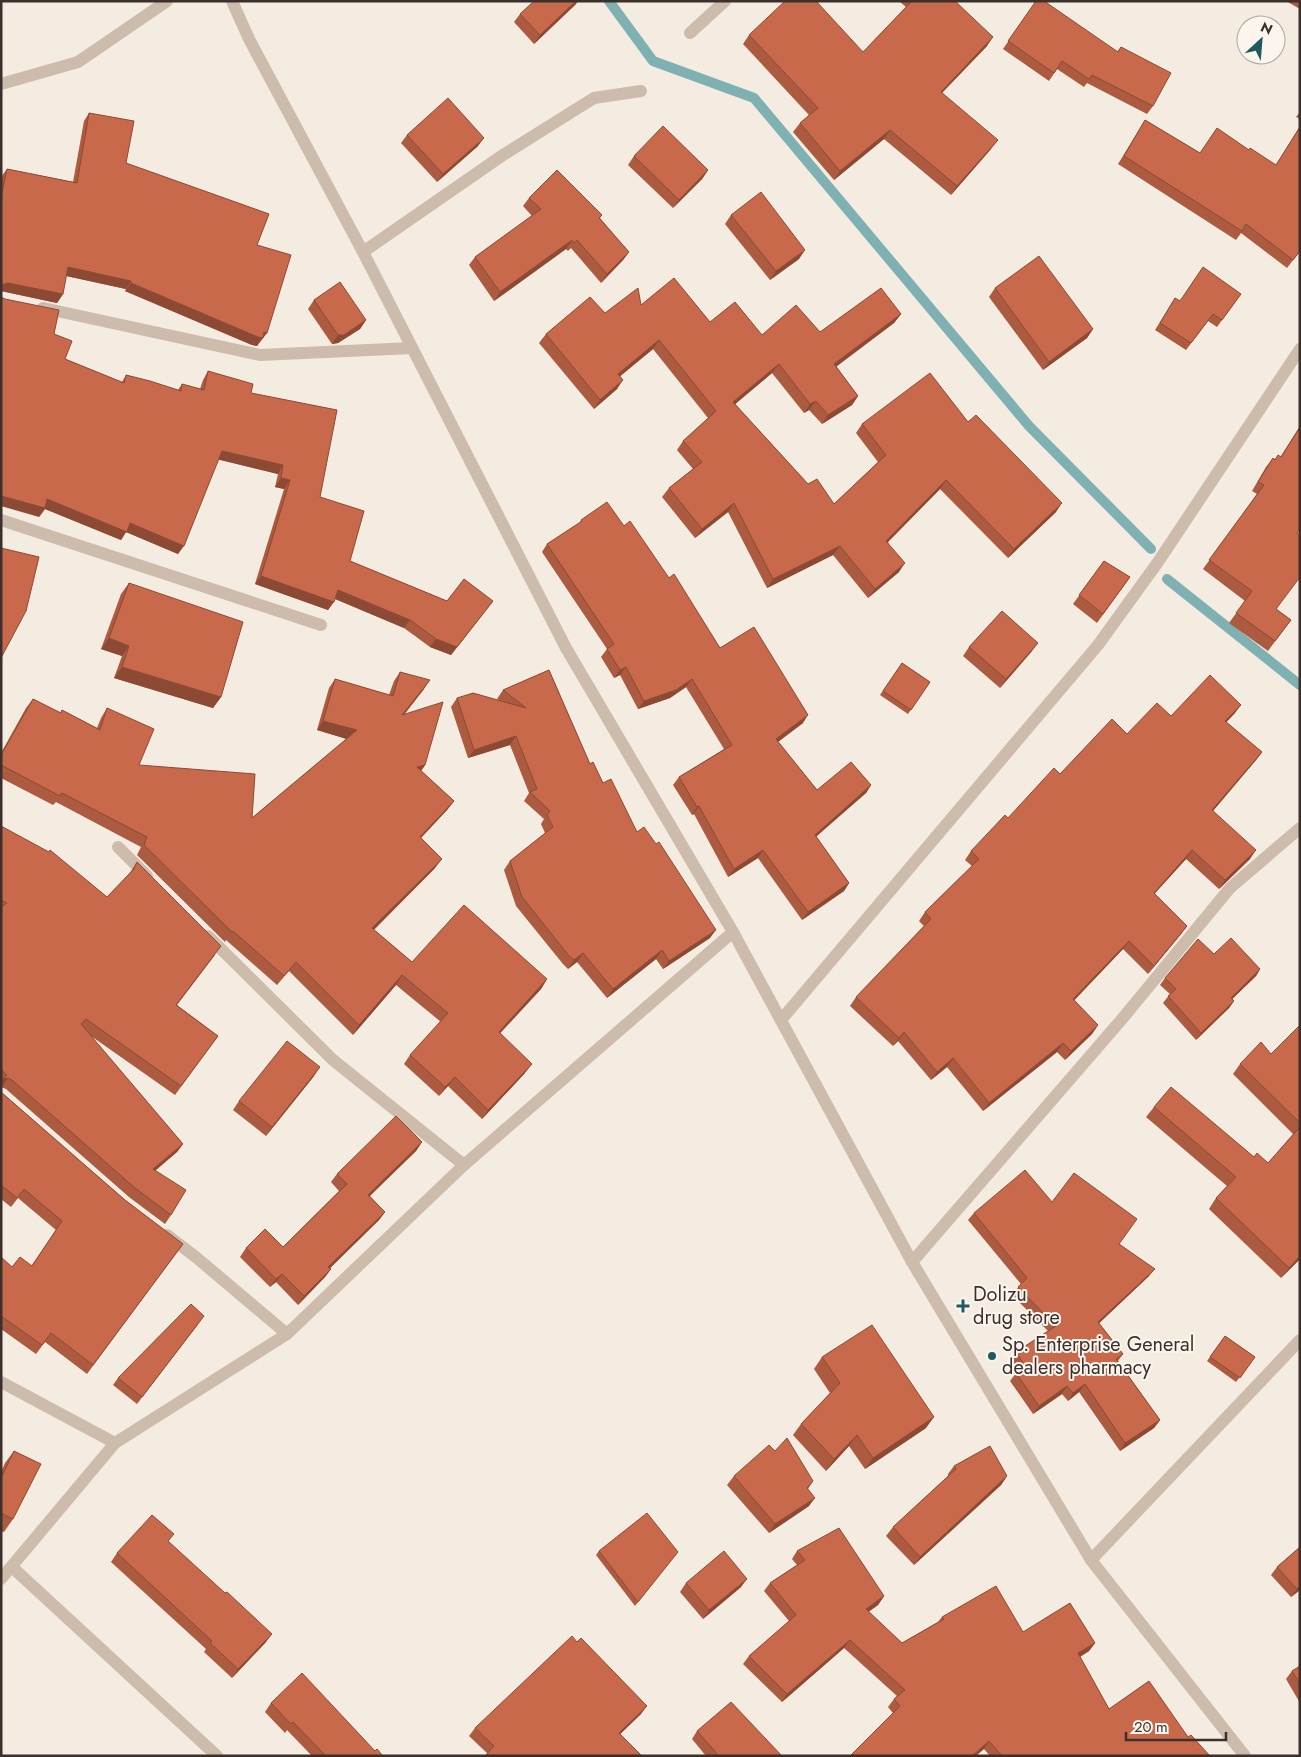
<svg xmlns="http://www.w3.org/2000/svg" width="1301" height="1757" font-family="Jost,sans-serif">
<rect width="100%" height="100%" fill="#f4ebe1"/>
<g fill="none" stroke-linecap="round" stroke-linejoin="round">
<g stroke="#7fb0b2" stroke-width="10">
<polyline points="609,1 653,61 754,98 1029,426 1151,549"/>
<polyline points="1167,579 1300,685"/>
</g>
<g stroke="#cdbbac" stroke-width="12">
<polyline points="232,1 249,39 363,252 566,648 733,932 912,1262 1091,1560 1245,1756"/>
<polyline points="690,33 725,1"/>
<polyline points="1,84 78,62 167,1"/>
<polyline points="363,252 503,155 594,98 641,91"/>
<polyline points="43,308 260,355 412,348"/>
<polyline points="1,520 321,625"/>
<polyline points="118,847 147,876"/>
<polyline points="781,1020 1098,645 1158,562 1300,349"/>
<polyline points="464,1165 733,932"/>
<polyline points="167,1235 197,1258 287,1334"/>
<polyline points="912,1262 1122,1019 1230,888 1300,828"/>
<polyline points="1,1382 115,1443"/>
<polyline points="1091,1560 1300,1340"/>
<polyline points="12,1567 217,1756"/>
<polyline points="1,1579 115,1443 287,1334 464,1165 333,1060 208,936"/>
</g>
</g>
<g fill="#ac5a40">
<polygon points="899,1 955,1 987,46 942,93 991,149 951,195 884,139 834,180 793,132 800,123 809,115 743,44 749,35 863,52 906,7"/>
<polygon points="1036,1 1117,52 1121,47 1153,106 1147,114 1087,83 1084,87 1057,69 1049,81 1003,49"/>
<polygon points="1286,1 1300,1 1300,9"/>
<polygon points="576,4 534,44 514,22 520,14"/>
<polygon points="1300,112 1300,119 1296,117"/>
<polygon points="89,113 126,163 257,245 261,341 260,341 257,346 252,345 125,291 126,289 66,276 63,294 57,303 1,291 1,177 7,169 73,182 84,121"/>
<polygon points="1145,120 1200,153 1249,150 1276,165 1300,126 1300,251 1287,268 1241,233 1236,240 1118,164"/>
<polygon points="407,135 478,146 437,182 401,143"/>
<polygon points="634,156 708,170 702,179 673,208 628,165"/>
<polygon points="529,198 602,215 600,218 629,252 623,260 601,283 571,248 568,251 566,249 494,301 469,265 475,257 532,216 523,206"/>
<polygon points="731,215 799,259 770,280 725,224"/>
<polygon points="995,288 1093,329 1087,338 1043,370 989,297"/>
<polygon points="1241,294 1217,327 1208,321 1186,350 1155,330 1175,298 1180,301"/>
<polygon points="314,300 366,320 360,329 338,343 332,344 308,309"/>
<polygon points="641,305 762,335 820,332 901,314 894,323 836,366 858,396 852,405 822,424 809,410 804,413 772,373 735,404 808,484 834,504 878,462 856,433 862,424 968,422 1056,512 1008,558 940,489 888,542 899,572 868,598 833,555 767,588 728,512 695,538 662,497 669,488 693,469 677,450 683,441 708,418 653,349 620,376 617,389 594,409 539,343 546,334 605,313"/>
<polygon points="54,334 65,359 122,382 126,375 178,390 182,384 200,389 203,380 208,371 251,393 320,497 350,561 447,601 493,601 451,655 430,647 404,628 335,599 328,610 255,584 284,489 275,487 278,474 218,459 178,554 126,532 121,540 45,509 39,517"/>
<polygon points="1300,426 1300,528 1297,533 1276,609 1291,620 1268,651 1229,623 1245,601 1203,569 1257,494 1252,491 1266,467 1273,458 1275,459 1281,456"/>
<polygon points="581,520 624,526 669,578 720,648 803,723 778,742 817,790 871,785 866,793 816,836 849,883 844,891 802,920 758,858 728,877 694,814 692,815 673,785 679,777 724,749 686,687 670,698 638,709 620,675 614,678 601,657 607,649 542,552 547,544 579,524"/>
<polygon points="1104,561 1130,577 1097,623 1073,604"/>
<polygon points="129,583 221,697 213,708 114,678 122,656 101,649 121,594"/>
<polygon points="969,647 1032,651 1000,688 963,656"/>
<polygon points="902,663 930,682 908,714 880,695"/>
<polygon points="549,670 590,764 710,938 663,969 656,959 607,998 577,962 568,969 563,964 516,906 504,870 510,861 545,833 541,824 544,819 524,801 529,793 510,745 468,758 451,707 457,698 499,700 497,699 503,690"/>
<polygon points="400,672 424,689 404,715 425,765 421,771 454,801 447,810 421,838 435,868 374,930 412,962 547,979 541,989 500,1033 525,1073 482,1119 448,1086 439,1096 404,1064 410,1055 441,1022 396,985 353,1035 289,971 277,985 226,940 225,942 137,855 141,847 56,802 53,805 1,778 1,753 26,708 33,699 60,713 62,710 97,728 101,718 107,708 139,765 252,818 347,739 317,730 329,688 335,679 389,695 394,681"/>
<polygon points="1235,713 1226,722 1262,752 1256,760 1213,811 1250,859 1219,889 1186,859 1154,894 1187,926 1181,934 1148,974 1123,949 1074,1000 1098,1025 1092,1034 1065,1060 1057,1052 983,1111 947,1067 931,1080 898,1041 893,1046 850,1006 856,997 924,926 919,921 925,912 972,866 965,860 971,851 1008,818 1060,774 1127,734 1171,716"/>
<polygon points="1,826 107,897 129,874 137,862 215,955 177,1005 218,1036 175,1095 91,1036 183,1144 177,1152 155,1171 171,1215 165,1224 129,1197 6,1089 1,1087"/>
<polygon points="1214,954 1260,969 1256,976 1232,999 1234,1001 1229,1008 1196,1040 1163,1003 1170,994 1160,985 1165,978"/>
<polygon points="1300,1025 1300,1259 1281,1278 1209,1209 1216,1198 1227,1186 1146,1117 1154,1107 1254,1157 1268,1163 1293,1134 1233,1074 1240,1064 1271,1054"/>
<polygon points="314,1076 266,1136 233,1110 239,1101"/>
<polygon points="1,1092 125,1200 183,1244 87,1374 45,1342 36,1354 1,1329 1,1257 12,1267 32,1265 56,1230 18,1198 11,1207 1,1199"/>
<polygon points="422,1142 416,1151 370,1196 385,1212 379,1220 330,1268 331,1269 325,1277 298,1305 276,1282 270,1287 240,1257 246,1248 283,1247 339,1191 331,1182 337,1174"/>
<polygon points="1052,1202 1119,1244 1149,1276 1099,1323 1123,1354 1118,1361 1160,1420 1154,1428 1120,1451 1079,1392 1068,1401 1062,1394 1033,1414 1010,1381 1016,1373 1018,1371 1011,1360 1016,1352 1048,1331 1012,1295 1021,1284 968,1220 974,1213"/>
<polygon points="199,1323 137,1404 113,1385 118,1378"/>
<polygon points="1225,1336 1255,1357 1236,1382 1207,1361"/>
<polygon points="822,1357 926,1428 865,1469 849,1446 826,1471 793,1435 801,1424 830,1393 814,1369"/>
<polygon points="14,1451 13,1519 4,1532 1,1531 1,1472 5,1463"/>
<polygon points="775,1451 813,1481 808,1489 809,1506 769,1533 727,1485 734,1476"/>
<polygon points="954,1466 1007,1476 1001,1485 914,1565 886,1536 893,1527 948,1476 948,1474"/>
<polygon points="169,1542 266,1642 232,1678 204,1652 206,1649 111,1562 117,1553"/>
<polygon points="1300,1547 1300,1590 1291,1597 1271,1575 1277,1567"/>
<polygon points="599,1551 674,1556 635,1606 596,1555"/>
<polygon points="797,1551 884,1596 878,1605 868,1612 902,1643 938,1622 942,1617 1023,1632 1095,1643 1089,1651 1080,1657 1109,1709 1188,1737 1210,1756 990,1756 984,1749 893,1713 888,1707 894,1699 897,1696 844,1648 782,1702 743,1664 749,1656 789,1621 764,1591 770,1583 797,1565 792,1559"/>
<polygon points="686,1583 741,1587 703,1619 680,1592"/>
<polygon points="577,1642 641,1714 620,1734 487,1753 469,1736 475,1728"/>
<polygon points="1300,1666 1300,1703 1286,1679 1292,1671"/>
<polygon points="271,1703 375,1751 383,1756 312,1756 287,1730 285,1733 265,1712"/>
<polygon points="697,1731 782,1756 706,1756 692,1739"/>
</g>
<g fill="#8c4a34">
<polygon points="576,1 578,1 576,4 534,44 540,35"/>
<polygon points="993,37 987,46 934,101 941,92"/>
<polygon points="890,130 884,139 834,180 840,171"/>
<polygon points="484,138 478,146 437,182 443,174"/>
<polygon points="998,140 991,149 951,195 957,186"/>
<polygon points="708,170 702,179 673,208 679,200"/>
<polygon points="572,240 566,249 494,301 500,292"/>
<polygon points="805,250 799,259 770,280 776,271"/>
<polygon points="629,252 623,260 601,283 607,274"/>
<polygon points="68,267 131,281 126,289 62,275"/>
<polygon points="8,283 63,294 57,303 1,291 1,285"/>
<polygon points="131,283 264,332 267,333 257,346 252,345 125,291"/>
<polygon points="901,314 894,323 828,373 834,364"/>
<polygon points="366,320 360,329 338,343 332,344 338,335"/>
<polygon points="1093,329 1087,338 1043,370 1049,362"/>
<polygon points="659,340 653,349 612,383 618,374"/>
<polygon points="779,364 772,373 727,411 733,402"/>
<polygon points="623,380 617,389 594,409 600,400"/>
<polygon points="858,396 852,405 822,424 828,415"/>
<polygon points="816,401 809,410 804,413 810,404"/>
<polygon points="222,451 283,465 278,474 216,459"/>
<polygon points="281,478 290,480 284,489 275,487"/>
<polygon points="946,480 940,489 880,550 886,541"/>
<polygon points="1,496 47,499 130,523 184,546 178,554 126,532 121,540 45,509 39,517 1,506"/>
<polygon points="734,503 728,512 695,538 702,529"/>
<polygon points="1062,503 1056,512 1008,558 1014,549"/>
<polygon points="840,546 833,555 767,588 773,579"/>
<polygon points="905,563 899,572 868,598 875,589"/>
<polygon points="261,576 334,602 328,610 255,584"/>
<polygon points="338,590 410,620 404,628 333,598"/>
<polygon points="493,601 451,655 430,647 436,639"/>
<polygon points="109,638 129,646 122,656 101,649"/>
<polygon points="1038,643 1032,651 1000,688 1006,679"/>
<polygon points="122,667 221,697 213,708 114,678"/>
<polygon points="626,667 620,675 614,678 620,670"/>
<polygon points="692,679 686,687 670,698 638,709 644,701"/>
<polygon points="430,680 424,689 396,724 402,715"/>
<polygon points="1241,705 1235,713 1219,730 1225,721"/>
<polygon points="808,715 803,723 771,747 776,739"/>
<polygon points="323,721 357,730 350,740 317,730"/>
<polygon points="516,736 510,745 468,758 474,750"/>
<polygon points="1262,752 1256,760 1206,819 1212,810"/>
<polygon points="425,765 419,774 417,767"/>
<polygon points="871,785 866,793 809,843 815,835"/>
<polygon points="454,801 447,810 413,846 420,837"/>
<polygon points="699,806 694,814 692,815 697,807"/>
<polygon points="763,850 758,858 728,877 734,869"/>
<polygon points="1192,850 1186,859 1148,901 1154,893"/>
<polygon points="1256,850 1250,859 1219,889 1225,880"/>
<polygon points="442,859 435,868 366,937 372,928"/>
<polygon points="849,883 844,891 802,920 808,912"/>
<polygon points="1187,926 1181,934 1148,974 1154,966"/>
<polygon points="716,930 710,938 663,969 669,961"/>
<polygon points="1129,941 1123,949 1067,1008 1073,999"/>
<polygon points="662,950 656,959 607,998 613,989"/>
<polygon points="583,953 577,962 568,969 574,960"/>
<polygon points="1260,969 1256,976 1226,1005 1231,998"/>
<polygon points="402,975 396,985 353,1035 359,1025"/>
<polygon points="547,979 541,989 492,1042 499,1032"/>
<polygon points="1234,1001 1229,1008 1196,1040 1201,1033"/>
<polygon points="1098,1025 1092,1034 1065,1060 1071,1051"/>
<polygon points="904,1032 898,1041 893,1046 899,1038"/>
<polygon points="1063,1043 1057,1052 983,1111 989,1103"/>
<polygon points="953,1058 947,1067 931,1080 937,1072"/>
<polygon points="532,1064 525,1073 482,1119 488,1110"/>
<polygon points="320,1067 314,1076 266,1136 272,1127"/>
<polygon points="455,1077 448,1086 439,1096 445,1087"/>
<polygon points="8,1078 2,1087 1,1087 1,1082 3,1079"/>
<polygon points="422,1142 416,1151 362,1203 368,1195"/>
<polygon points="183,1144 177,1152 146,1178 153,1169"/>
<polygon points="385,1212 379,1220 323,1275 328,1267"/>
<polygon points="1300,1256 1300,1259 1281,1278 1289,1268"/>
<polygon points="331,1269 325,1277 298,1305 304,1296"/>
<polygon points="1155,1269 1149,1276 1092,1330 1098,1322"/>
<polygon points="282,1274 276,1282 270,1287 276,1279"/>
<polygon points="1085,1384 1079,1392 1068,1401 1073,1393"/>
<polygon points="1067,1386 1062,1394 1033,1414 1039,1406"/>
<polygon points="934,1417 926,1428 865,1469 873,1458"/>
<polygon points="1160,1420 1154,1428 1120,1451 1125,1443"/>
<polygon points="857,1435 849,1446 826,1471 834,1459"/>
<polygon points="1007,1476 1001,1485 914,1565 920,1557"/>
<polygon points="815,1498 809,1506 769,1533 775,1524"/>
<polygon points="747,1579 741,1587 703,1619 709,1610"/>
<polygon points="1300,1586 1300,1590 1291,1597 1297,1589"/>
<polygon points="884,1596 878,1605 860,1618 866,1609"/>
<polygon points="272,1634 266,1642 232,1678 238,1669"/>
<polygon points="850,1640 844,1648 782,1702 787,1694"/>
<polygon points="1095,1643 1089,1651 1073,1661 1078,1653"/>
<polygon points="647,1706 641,1714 613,1741 619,1733"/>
<polygon points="989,1741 984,1749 976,1756 972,1756"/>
</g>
<g fill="#c8694b" stroke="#8c4a34">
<polygon points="534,1 576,1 540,35 520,14"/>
<polygon points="785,1 816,1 863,52 912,1 955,1 993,37 941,92 998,140 957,186 890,130 840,171 800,123 818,108 749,35"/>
<polygon points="1036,1 1044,1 1118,52 1121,47 1171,73 1153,106 1092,75 1089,79 1062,61 1054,73 1008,41"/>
<polygon points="448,98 484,138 443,174 407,135"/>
<polygon points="89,113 134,121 126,163 269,214 257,245 291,255 267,333 264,332 263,338 258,337 131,283 131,281 68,267 63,294 8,283 1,285 1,197 7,169 77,183"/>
<polygon points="1145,120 1200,153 1217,128 1249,150 1250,148 1276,165 1300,127 1300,251 1293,260 1246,224 1242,231 1124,156"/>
<polygon points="663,126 708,170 679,200 634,156"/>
<polygon points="557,170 602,215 599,218 629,252 607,274 577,240 574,243 572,240 500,292 475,257 541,209 529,198"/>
<polygon points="761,192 805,250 776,271 731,215"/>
<polygon points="1039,256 1093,329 1049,362 995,288"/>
<polygon points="1203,267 1241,294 1222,320 1213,314 1191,343 1160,323 1175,298 1180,301"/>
<polygon points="674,278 710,322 735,302 762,335 796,305 820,332 881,288 901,314 834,364 858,396 828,415 816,401 810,404 779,364 733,402 808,484 817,479 834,504 886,455 862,424 930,373 968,422 976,415 1062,503 1014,549 946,480 886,541 905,563 875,589 840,546 773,579 734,503 702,529 669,488 702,462 683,441 716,411 659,340 618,374 623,380 600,400 546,334 590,297 605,313 638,288 641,305"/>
<polygon points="340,282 366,320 344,335 338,335 314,300"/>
<polygon points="1,297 5,299 59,310 54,334 72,341 65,359 124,383 126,375 150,381 181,391 182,384 204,390 208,371 253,384 251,393 337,410 320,497 364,511 350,561 447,601 464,579 493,601 457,647 436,639 410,620 338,590 334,602 261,576 290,480 281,478 283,465 222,451 184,546 130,523 127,532 47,499 45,508 1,496"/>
<polygon points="1300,427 1300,528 1297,533 1300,535 1300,577 1276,609 1291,620 1275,641 1236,613 1252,591 1209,560 1264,485 1258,482 1273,458 1275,460 1278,455 1281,457"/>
<polygon points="607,502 624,526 630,521 669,578 674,574 720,648 754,627 808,715 776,739 817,790 851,762 871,785 815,835 849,883 808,912 763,850 734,869 699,806 697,807 679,777 732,745 692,679 676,690 644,701 626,667 620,670 607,649 614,644 547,544 582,521 581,520"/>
<polygon points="1,548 39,557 26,611 1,658"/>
<polygon points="1104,561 1130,577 1103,614 1079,595"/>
<polygon points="129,583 243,622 221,697 122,667 129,646 109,638"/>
<polygon points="1002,611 1038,643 1006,679 969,647"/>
<polygon points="902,663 930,682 911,710 883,691"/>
<polygon points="549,670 590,764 593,762 603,783 611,779 637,832 644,827 656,844 659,842 716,930 669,961 662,950 613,989 583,953 574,960 569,956 522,897 510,861 553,827 547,815 550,811 530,792 537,789 516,736 474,750 457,698 473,693 526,708 503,690"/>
<polygon points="400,672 430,680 402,715 443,702 425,765 417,767 454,801 420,837 442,859 372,928 412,962 464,905 547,979 499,1032 532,1064 488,1110 455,1077 445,1087 410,1055 448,1013 402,975 359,1025 296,962 284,976 233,931 232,932 144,845 147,837 62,793 60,796 1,765 1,755 33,699 61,713 62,710 100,730 107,708 154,729 139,765 255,774 252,818 357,730 323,721 335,679 393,696"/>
<polygon points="1210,675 1241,705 1225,721 1262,752 1212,810 1256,850 1225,880 1192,850 1154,893 1187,926 1154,966 1129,941 1073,999 1098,1025 1071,1051 1063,1043 989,1103 953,1058 937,1072 904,1032 899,1038 856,997 931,919 925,912 979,859 971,851 1005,815 1008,818 1054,768 1060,774 1112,719 1127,734 1157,703 1171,716"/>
<polygon points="1,826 49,852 50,850 107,897 133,870 137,862 221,946 176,1005 218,1036 181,1086 86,1019 81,1024 183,1144 153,1169 186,1190 171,1215 135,1188 12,1080 8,1078 3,1079 7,1075 1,1070 1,907 7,903 1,900"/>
<polygon points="1231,938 1260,969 1231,998 1234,1001 1201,1033 1168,996 1176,989 1165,978 1198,939 1214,954"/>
<polygon points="1300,1025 1300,1123 1240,1064 1261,1042 1271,1054"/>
<polygon points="287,1041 320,1067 272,1127 239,1101"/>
<polygon points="1171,1087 1254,1157 1257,1153 1268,1163 1300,1127 1300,1256 1289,1268 1216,1198 1236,1177 1154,1107"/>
<polygon points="1,1092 125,1200 183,1244 93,1365 51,1333 42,1345 1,1316 1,1257 12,1267 20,1257 32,1266 62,1221 24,1189 17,1198 1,1185"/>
<polygon points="396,1116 422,1142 368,1195 385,1212 328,1267 331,1269 304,1296 282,1274 276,1279 246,1248 265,1229 283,1247 347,1184 337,1174"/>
<polygon points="1025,1170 1052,1202 1074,1173 1137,1219 1119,1244 1155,1269 1098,1322 1123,1354 1116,1359 1160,1420 1125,1443 1085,1384 1073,1393 1067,1386 1039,1406 1016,1373 1025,1366 1016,1352 1056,1326 1018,1287 1027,1278 974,1213"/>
<polygon points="191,1304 204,1316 142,1397 118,1378"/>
<polygon points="872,1325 934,1417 873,1458 857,1435 834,1459 801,1424 840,1383 822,1357"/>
<polygon points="1225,1336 1255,1357 1240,1378 1210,1357"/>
<polygon points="787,1438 813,1481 807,1488 815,1498 775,1524 734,1476 769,1445 775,1451"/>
<polygon points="990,1446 1007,1476 920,1557 893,1527 956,1469 954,1466"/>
<polygon points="14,1451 41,1464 13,1519 1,1513 1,1475 2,1476"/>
<polygon points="647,1513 678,1552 638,1602 599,1551"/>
<polygon points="152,1515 174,1534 168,1541 225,1593 227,1592 272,1634 238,1669 210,1643 212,1641 117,1553"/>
<polygon points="839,1528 884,1596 866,1609 902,1643 944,1619 942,1617 996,1586 1023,1632 1070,1603 1095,1643 1078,1653 1109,1709 1149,1681 1188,1737 1191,1735 1210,1756 1002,1756 989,1741 972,1756 850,1756 900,1706 894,1699 905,1690 850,1640 787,1694 749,1656 796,1615 770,1583 805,1560 797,1551"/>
<polygon points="1300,1547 1300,1586 1297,1589 1277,1567"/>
<polygon points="724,1551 747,1579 709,1610 686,1583"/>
<polygon points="572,1636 577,1642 581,1638 647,1706 619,1733 642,1756 485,1756 494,1746 475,1728"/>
<polygon points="1300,1666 1300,1684 1292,1671"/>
<polygon points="302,1673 375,1751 377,1749 383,1756 326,1756 293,1722 291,1724 271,1703"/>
<polygon points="731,1702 782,1756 719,1756 697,1731"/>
</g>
<g fill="#1f5a5e" stroke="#fbf5ee" stroke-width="2">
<path d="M960.5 1298.5h5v5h5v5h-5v5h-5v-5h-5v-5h5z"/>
<circle cx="992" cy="1356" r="5"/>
</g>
<g text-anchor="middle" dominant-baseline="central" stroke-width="4" stroke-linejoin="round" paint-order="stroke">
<g font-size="20" fill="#3b302b" stroke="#fbf5ee" text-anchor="start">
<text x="973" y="1294">Dolizu<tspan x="973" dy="23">drug store</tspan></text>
<text x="1002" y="1344">Sp. Enterprise General<tspan x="1002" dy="23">dealers pharmacy</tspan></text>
</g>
</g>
<rect width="1301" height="1757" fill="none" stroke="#3b302b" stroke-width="5"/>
<g transform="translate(1261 40) rotate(26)"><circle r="24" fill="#fbf5ee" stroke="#aea6a0"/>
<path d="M0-4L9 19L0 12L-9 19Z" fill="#1f5a5e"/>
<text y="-8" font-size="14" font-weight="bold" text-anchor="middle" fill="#3b302b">N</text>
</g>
<path d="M1126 1732v8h100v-8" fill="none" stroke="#3b302b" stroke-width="2.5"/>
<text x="1134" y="1732" font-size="15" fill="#3b302b" stroke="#fbf5ee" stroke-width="4" paint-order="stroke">20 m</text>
</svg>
